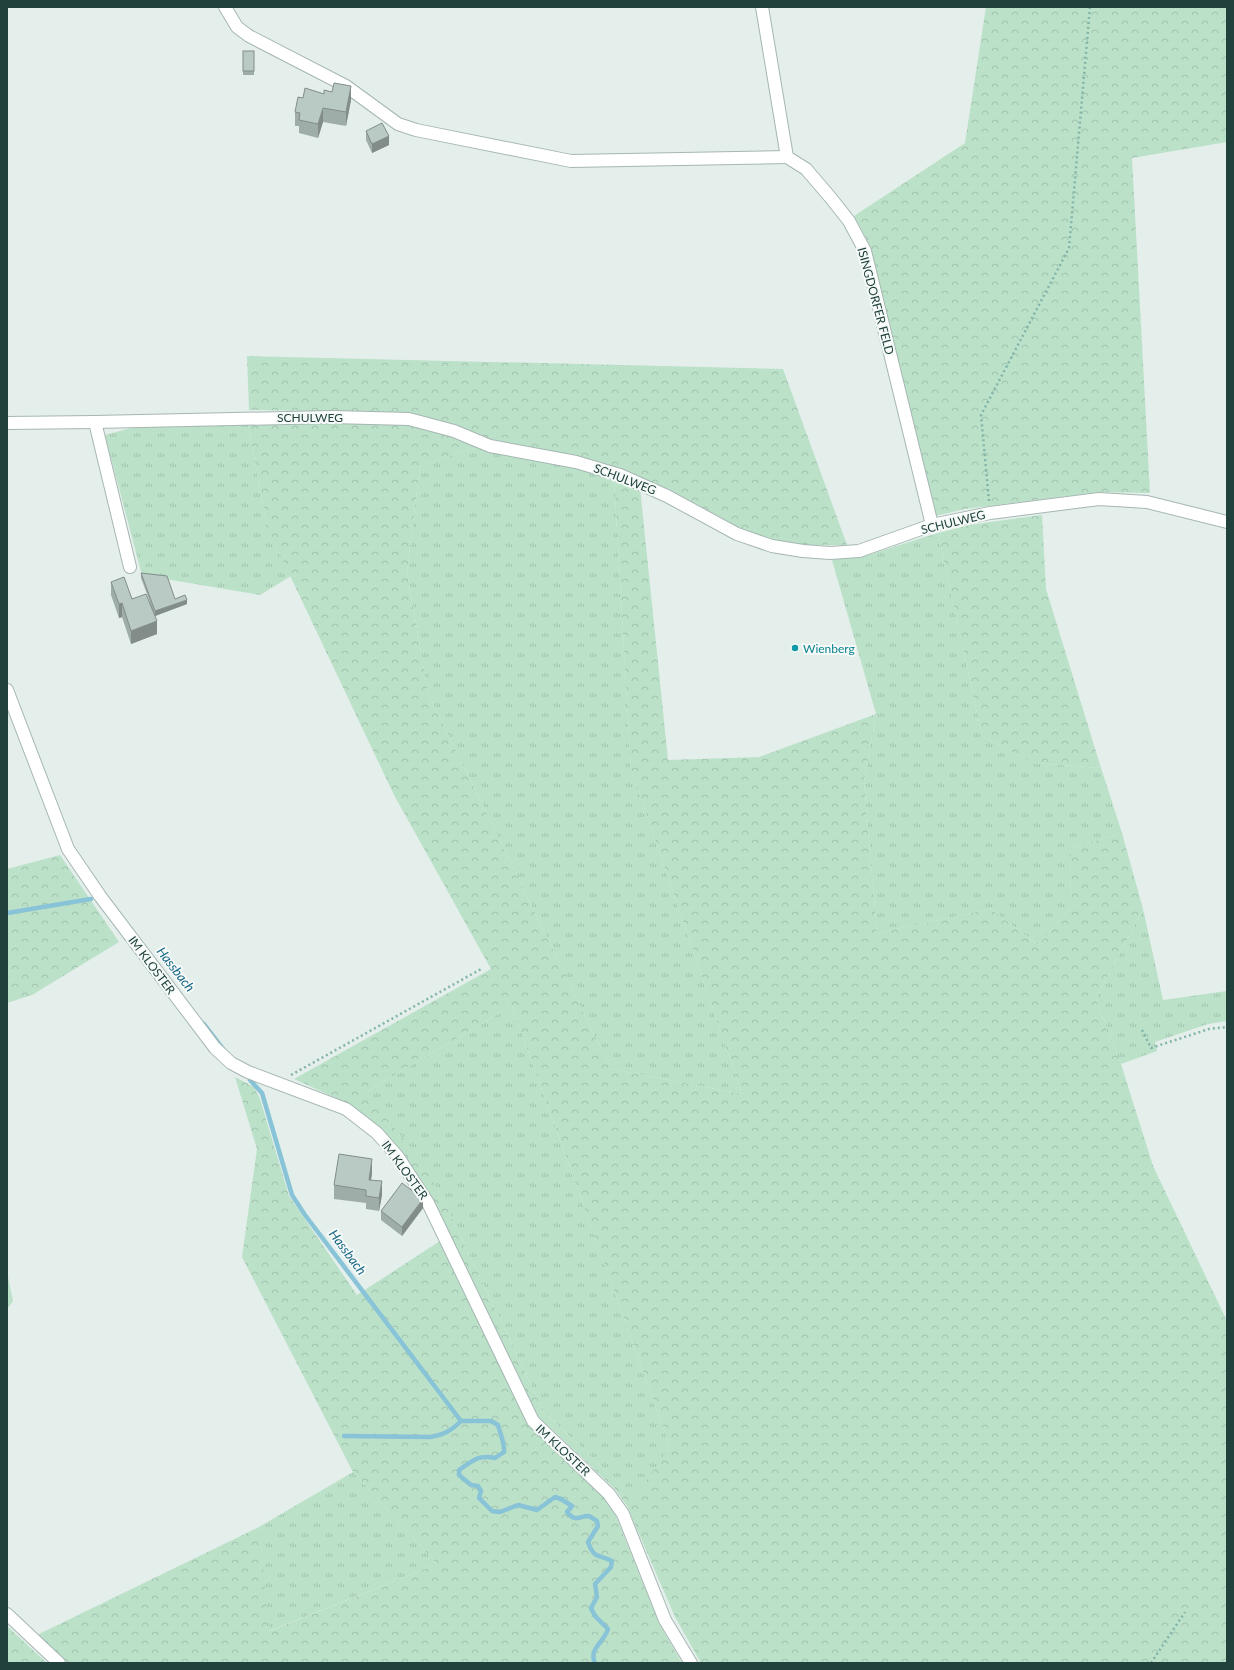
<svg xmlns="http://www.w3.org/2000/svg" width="1234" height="1670" font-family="Lato,sans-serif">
<defs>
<pattern id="grass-tufts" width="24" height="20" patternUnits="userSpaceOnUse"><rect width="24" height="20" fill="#bbe1c9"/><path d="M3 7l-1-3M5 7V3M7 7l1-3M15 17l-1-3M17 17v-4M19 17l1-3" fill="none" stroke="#a0c2ae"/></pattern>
<pattern id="forest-crowns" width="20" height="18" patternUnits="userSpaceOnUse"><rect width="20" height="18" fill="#bbe1c9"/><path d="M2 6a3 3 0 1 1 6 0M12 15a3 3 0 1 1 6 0" fill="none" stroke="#a0c2ae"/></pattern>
</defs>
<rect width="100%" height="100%" fill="#e4eeeb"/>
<g fill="url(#grass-tufts)">
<polygon points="248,424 267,527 291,576 260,595 142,575 105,435 142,425"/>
<polygon points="477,447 487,451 575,466 614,478 631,769 742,1094 611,1069 428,693 407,572 420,466"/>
<polygon points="938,533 982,736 1033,763 1101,768 1122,833 1071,848 1070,909 1038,945 991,909 877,933 864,781 876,714 832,560 871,554"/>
<polygon points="1143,909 1163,1000 1227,991 1227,1021 1208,1024 1155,1042 1157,1051 1121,1064 1096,999"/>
<polygon points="512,1006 670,1447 633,1500 619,1483 544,1412 441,1195 364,1093"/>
<polygon points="7,1272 13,1301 8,1308 7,1307"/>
<polygon points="353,1472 437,1564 269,1631 259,1527"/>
</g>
<g fill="url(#forest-crowns)" fill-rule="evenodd">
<polygon points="986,7 1227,7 1227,142 1132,158 1150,493 1099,492 965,509 935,516 870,245 854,216 965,143"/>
<polygon points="247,356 783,369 847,545 802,545 773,541 740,528 669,489 603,463 577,456 484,438 410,413 249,410"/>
<path d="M333,422L409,423L451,435L477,447L420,466L407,572L428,693L611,1069L742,1094L631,769L614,478L640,488L668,760L759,757L876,714L864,781L877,933L991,909L1038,945L1070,909L1071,848L1122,833L1143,909L1096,999L1121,1064L1153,1166L1227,1321V1663H701L675,1617L627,1506L615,1489L538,1416L434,1201L403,1153L381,1130L345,1102L294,1079L491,969L394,795L267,527L248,424ZM512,1006L670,1447L633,1499L619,1483L544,1412L441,1195L411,1147L364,1093Z"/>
<polygon points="1042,515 1046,589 1101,768 1033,763 982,736 938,533 969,525"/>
<polygon points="60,855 119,942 32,995 7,1003 7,869"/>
<polygon points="235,1077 254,1087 260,1099 289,1196 357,1295 440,1241 528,1424 606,1499 615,1514 660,1625 682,1663 66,1663 37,1635 259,1527 270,1631 437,1564 353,1472 242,1257 257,1149"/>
<polygon points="7,1626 47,1663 7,1663"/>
</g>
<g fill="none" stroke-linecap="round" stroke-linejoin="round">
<g stroke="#88c3d7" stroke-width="4.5">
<polyline points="7,913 91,899"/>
<polyline points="204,1024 224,1050"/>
<polyline points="250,1080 262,1093 292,1195 305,1215 461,1421"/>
<path d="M344,1436L430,1437C443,1435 451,1431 461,1421H491L498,1425C500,1434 505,1443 504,1452L495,1458C479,1454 472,1461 459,1470V1475L471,1485L478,1486L481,1491L479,1498L492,1511L500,1512L518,1505L537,1510L555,1497L561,1499L572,1506L567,1512C576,1523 578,1516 589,1516L597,1521L598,1526L588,1542C594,1559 598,1554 612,1561L611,1567L595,1584L597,1597L591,1608L595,1616L608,1629C605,1641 588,1649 595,1663"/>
</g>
<defs>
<g id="minor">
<polyline points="225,7 237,27 249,36 346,86 398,124 416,130 571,161 787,157"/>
<polyline points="762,7 787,157 806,169 830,197 849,221 865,251 932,525"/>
<polyline points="95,422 130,567"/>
<polyline points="7,423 95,422 332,417 409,419 454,431 490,446 576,462 620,475 667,496 737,534 772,546 803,551 830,553 859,551 932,525 990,513 1099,499 1147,502 1227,522"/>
<polyline points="7,690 68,849 100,896 215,1048 231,1063 248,1072 346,1109 377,1133 398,1157 428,1203 533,1421 609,1494 623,1514 665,1620 691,1663"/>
<polyline points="7,1614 59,1663"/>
</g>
</defs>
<use href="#minor" stroke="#a6b7b3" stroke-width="14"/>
<g stroke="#82b4aa" stroke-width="2.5" stroke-dasharray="2 3" stroke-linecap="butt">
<polyline points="989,501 981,415 1069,248 1090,7"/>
<polyline points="1142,1030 1151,1048 1209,1029 1227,1027"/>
<polyline points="291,1075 483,968"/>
<polyline points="1151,1663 1185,1612"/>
</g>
<use href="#minor" stroke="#fff" stroke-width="12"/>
</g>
<g fill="#9fada9">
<rect x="243" y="51" width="11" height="24"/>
<polygon points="324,94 351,100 346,126 323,122 318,138 299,133 299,126 295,126 295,112"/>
<polygon points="366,131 389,145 372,153 366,140"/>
<polygon points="141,573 175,599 187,604 155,616 157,634 131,644 122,617 119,618 111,595 111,582 132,599 150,602 141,578"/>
<polygon points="372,1173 371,1180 382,1195 379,1211 366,1209 366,1203 334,1199 334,1185"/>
<polygon points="423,1208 402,1236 381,1220 381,1211"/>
</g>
<g fill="#828d89">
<polygon points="351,86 351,100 346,126 346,112"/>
<polygon points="323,108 323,122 318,138 318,124"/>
<polygon points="389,136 389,145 372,153 372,144"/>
<polygon points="187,600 187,604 155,616 155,611"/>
<polygon points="122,603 122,617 119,618 119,604"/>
<polygon points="157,621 157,634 131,644 131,631"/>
<polygon points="372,1159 372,1173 369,1193 369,1180"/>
<polygon points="382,1181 382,1195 379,1211 379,1198"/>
<polygon points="423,1199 423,1208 402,1236 402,1227"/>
</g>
<g fill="#b9c9c4" stroke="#828d89">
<rect x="243" y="51" width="11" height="20"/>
<polygon points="334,83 351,86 346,112 323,108 318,124 299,120 300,113 295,112 298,97 303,98 305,88 324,94 324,90 332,92"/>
<polygon points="382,123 389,136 372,144 366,131"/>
<polygon points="141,573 167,576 175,599 185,595 187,600 155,611"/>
<polygon points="124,577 132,599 146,594 157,621 131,631 122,603 119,604 111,582"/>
<polygon points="339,1154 372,1159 369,1180 382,1181 379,1198 366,1196 366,1190 334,1185"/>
<polygon points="402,1183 423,1199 402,1227 381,1211"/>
</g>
<circle fill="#0f9aa8" stroke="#f5faf8" stroke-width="1.5" cx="795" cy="648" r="4"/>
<g text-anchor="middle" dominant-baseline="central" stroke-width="4" stroke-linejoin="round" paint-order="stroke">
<g font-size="12" fill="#21423c" stroke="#f5faf8">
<text transform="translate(876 301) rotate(75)">ISINGDORFER FELD</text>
<text x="310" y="417">SCHULWEG</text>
<text transform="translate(625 479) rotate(21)">SCHULWEG</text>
<text transform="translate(953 522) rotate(-14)">SCHULWEG</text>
<text transform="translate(152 965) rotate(53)">IM KLOSTER</text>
<text transform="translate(405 1170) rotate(54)">IM KLOSTER</text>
<text transform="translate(563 1450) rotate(43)">IM KLOSTER</text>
</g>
<g font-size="12" fill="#0d838f" stroke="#f5faf8" text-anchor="start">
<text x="803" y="648">Wienberg</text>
</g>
<g font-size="13" font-style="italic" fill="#166583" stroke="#f5faf8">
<text transform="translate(176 969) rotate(52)">Hassbach</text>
<text transform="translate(348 1252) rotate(53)">Hassbach</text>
</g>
</g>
<rect width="1234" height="1670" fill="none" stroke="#21423c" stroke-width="16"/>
</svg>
